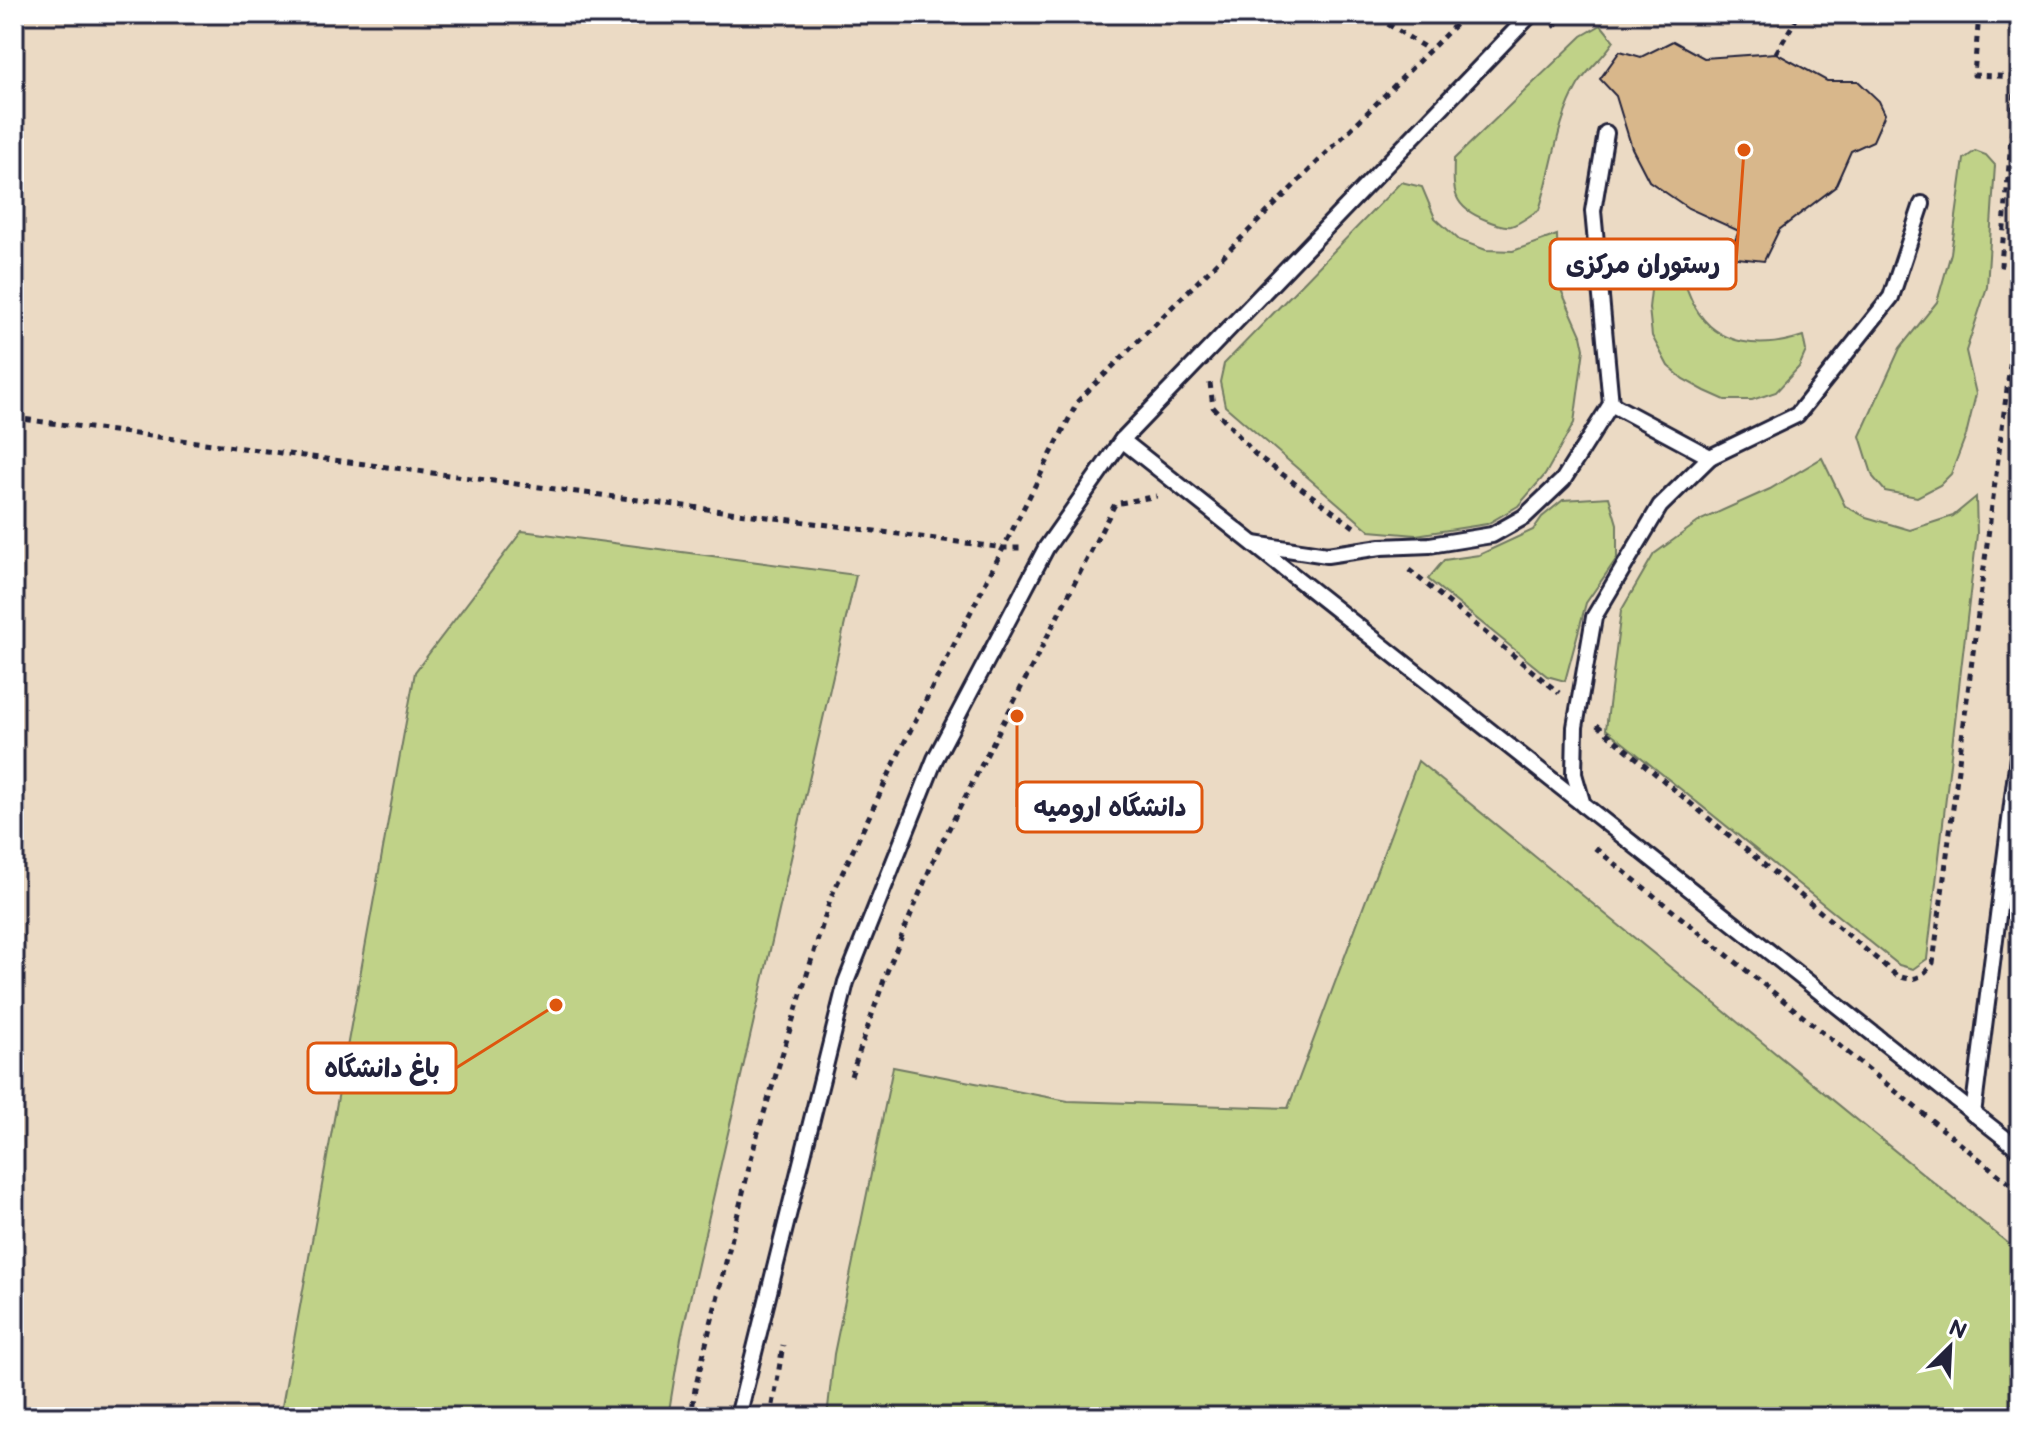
<svg xmlns="http://www.w3.org/2000/svg" width="2034" height="1431" font-family="'Balsamiq Sans','Playpen Sans Arabic',sans-serif">
<rect width="100%" height="100%" fill="#f3e9dc"/>
<filter id="ink" filterUnits="userSpaceOnUse"><feTurbulence type="fractalNoise" baseFrequency=".0125" numOctaves="2"/><feDisplacementMap in="SourceGraphic" scale="16" xChannelSelector="R" yChannelSelector="G"/><feConvolveMatrix kernelMatrix="1 2 1 2 8 2 1 2 1" color-interpolation-filters="sRGB"/></filter>
<g filter="url(#ink)">
<rect fill="#ebdac4" x="14" y="14" width="2006" height="1403"/>
<g fill="#c0d288" stroke="#717a62" stroke-width="2">
<path d="M1601,25L1614,41C1604,57 1588,69 1578,85C1556,123 1553,168 1539,210C1531,214 1520,224 1511,226C1504,227 1492,223 1486,220C1452,207 1453,192 1454,159L1582,36Z"/>
<polygon points="1975,151 1986,155 1995,165 1987,287 1966,351 1976,394 1966,435 1951,474 1940,485 1917,497 1885,491 1873,477 1860,436 1900,348 1937,302 1951,253 1964,159"/>
<polygon points="1401,182 1422,187 1435,218 1459,240 1486,250 1513,251 1557,235 1558,283 1581,335 1584,349 1574,423 1545,475 1518,506 1487,524 1416,535 1370,531 1225,406 1220,382 1224,364"/>
<path d="M1665,269L1679,272C1686,284 1689,296 1695,307C1718,348 1763,349 1803,336L1806,351L1799,367L1776,392L1752,400H1725L1705,391L1683,379L1668,366L1652,336L1649,308L1652,282Z"/>
<polygon points="1822,458 1845,506 1866,517 1910,530 1953,516 1976,497 1977,534 1927,959 1913,969 1899,965 1606,729 1621,611 1654,554 1701,520 1770,489"/>
<polygon points="1609,497 1617,524 1617,558 1586,603 1565,681 1547,676 1428,579 1444,560 1479,555 1533,530 1542,517 1563,500"/>
<polygon points="522,531 856,575 681,1338 668,1417 280,1417 415,672"/>
<polygon points="1418,761 2020,1253 2020,1417 827,1417 834,1354 893,1067 1068,1101 1288,1108"/>
</g>
<polygon fill="#d8b78b" stroke="#22223b" stroke-width="2" points="1673,41 1704,58 1776,53 1827,81 1858,81 1879,101 1885,114 1873,141 1851,151 1835,187 1779,230 1764,261 1728,257 1739,231 1688,208 1649,181 1632,148 1616,96 1600,79 1620,51 1641,57"/>
<g fill="none" stroke-linecap="round" stroke-linejoin="round">
<defs>
<g id="service">
<polyline points="1606,133 1593,211 1611,404"/>
<polyline points="1122,440 2020,1150"/>
<polyline points="1710,457 1797,415 1891,297 1922,204"/>
<polyline points="1254,544 1327,555 1381,547 1430,545 1492,535 1524,517 1563,480 1611,404 1710,457 1660,506 1594,617 1575,727 1574,774 1583,805"/>
<polyline points="1973,1114 2020,741"/>
<polyline points="738,1417 846,982 935,759 1046,548 1122,440 1531,14"/>
</g>
</defs>
<use href="#service" stroke="#22223b" stroke-width="20"/>
<g stroke="#22223b" stroke-width="5" stroke-dasharray="6 6" stroke-linecap="butt">
<polyline points="1390,14 1386,23 1429,50"/>
<polyline points="1979,14 1974,75 2016,77 2001,265 2020,267"/>
<polyline points="1553,27 1566,14"/>
<polyline points="1776,53 1799,14"/>
<polyline points="1210,383 1213,407 1255,454 1354,527"/>
<polyline points="14,418 1004,548 1021,548"/>
<polyline points="1409,570 1559,693"/>
<path d="M1597,725L1896,975C1915,983 1921,978 1933,963L2020,288"/>
<polyline points="1595,848 2020,1192"/>
<polyline points="2020,972 2012,1042 2015,1073 2020,1077"/>
<polyline points="851,1076 886,974 936,854 1115,504 1157,496"/>
<polyline points="691,1417 695,1389 756,1139 831,897 901,749 1078,401 1466,14"/>
<polyline points="771,1417 783,1345"/>
</g>
<use href="#service" stroke="#fff" stroke-width="14"/>
</g>
</g>
<path fill="none" stroke="#de560e" stroke-width="3" d="M1744 150L1736 264M1017 716L1017 807M556 1005L456 1068"/>
<g fill="#de560e" stroke="#fff" stroke-width="3">
<circle cx="1744" cy="150" r="8"/>
<circle cx="1017" cy="716" r="8"/>
<circle cx="556" cy="1005" r="8"/>
</g>
<g fill="#fff" stroke="#de560e" stroke-width="3">
<rect x="1550" y="239" width="186" height="50" rx="8"/>
<rect x="1017" y="782" width="185" height="50" rx="8"/>
<rect x="308" y="1043" width="148" height="50" rx="8"/>
</g>
<g font-size="26" text-anchor="middle" font-weight="bold" fill="#22223b">
<text x="1643" y="273">رستوران مرکزی</text>
<text x="1110" y="816">دانشگاه ارومیه</text>
<text x="382" y="1077">باغ دانشگاه</text>
</g>
<rect width="2034" height="1431" fill="none" stroke="#fff" stroke-width="48"/>
<rect x="24" y="24" width="1986" height="1383" fill="none" stroke="#22223b" stroke-width="3" filter="url(#ink)"/>
<g transform="translate(1950 1347) rotate(24)" stroke="#ffffff" stroke-width="6" paint-order="stroke">
<path d="M0-6L14 30L0 20L-14 30Z" fill="#22223b"/>
<text y="-12" font-size="22" font-weight="bold" text-anchor="middle" fill="#22223b">N</text>
</g>
</svg>
